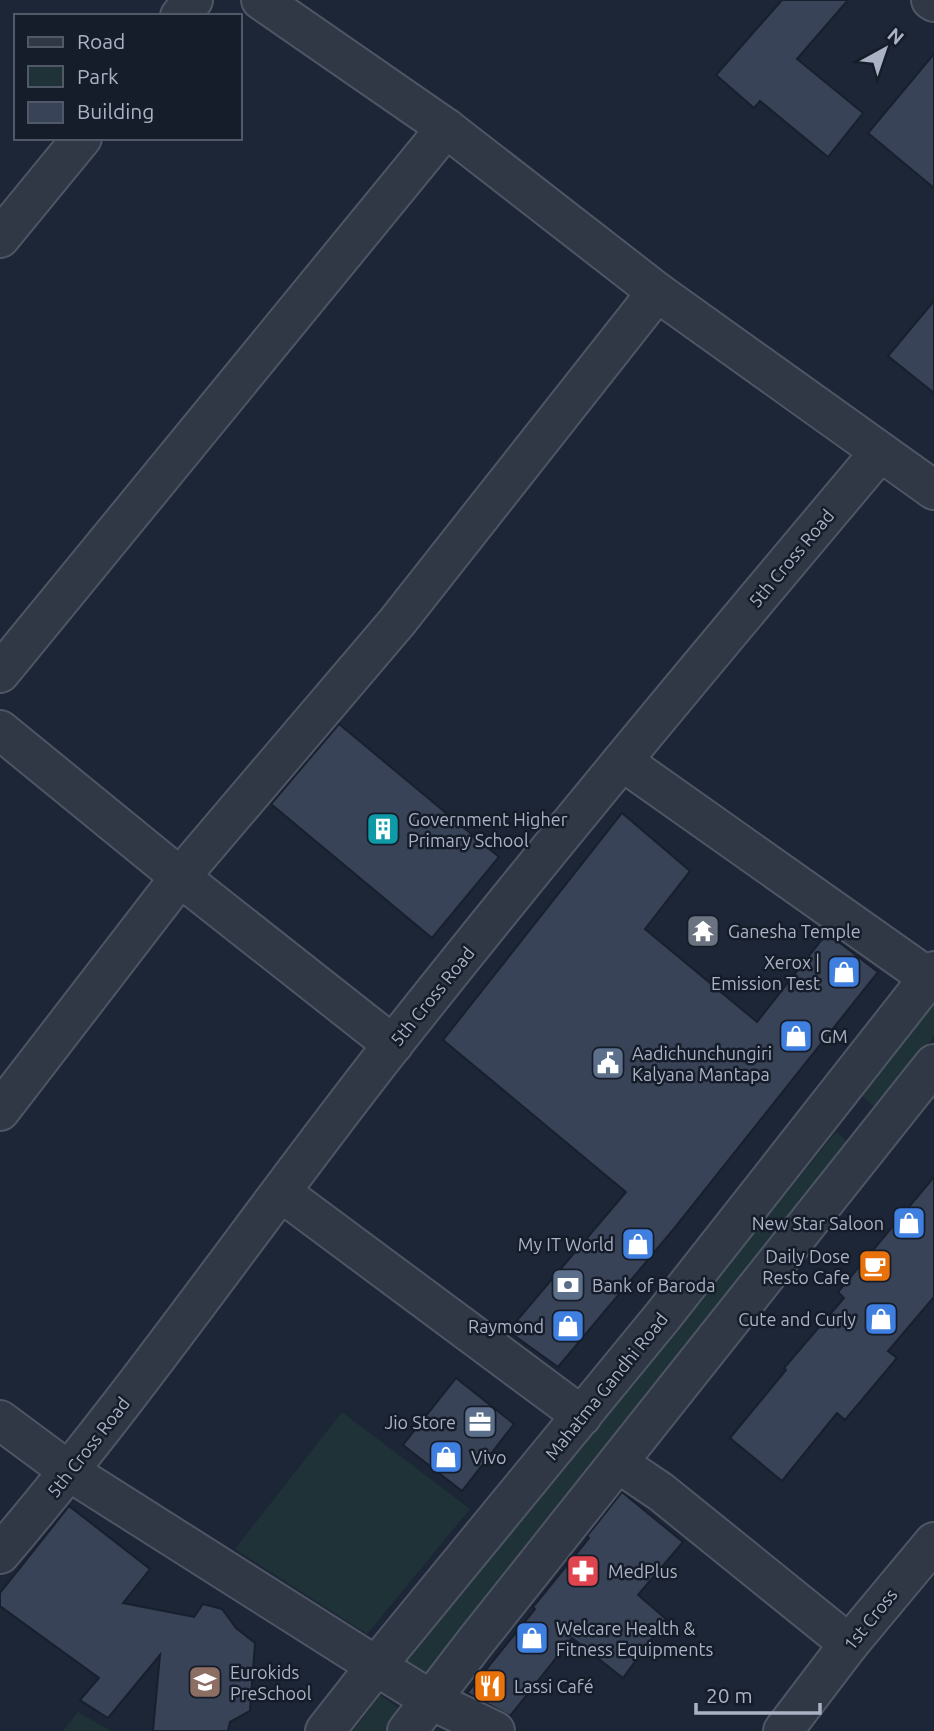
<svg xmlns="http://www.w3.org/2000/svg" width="934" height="1731" font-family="Ubuntu,sans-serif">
<rect width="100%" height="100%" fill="#1d2636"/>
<g fill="#1f3237">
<polygon points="934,1002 934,1036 878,1110 862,1096"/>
<polygon points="836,1132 851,1145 424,1677 404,1664"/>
<polygon points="342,1412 470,1509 367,1634 235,1549"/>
<polygon points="380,1695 401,1710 385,1731 353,1731"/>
<polygon points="78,1712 111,1731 63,1731"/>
</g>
<g fill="#394357" stroke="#181f2d" stroke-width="2">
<polygon points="782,0 848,0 797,59 863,113 828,157 760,101 754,108 716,75"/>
<polygon points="934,54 934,188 868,133"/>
<polygon points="934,301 934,393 888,356"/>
<polygon points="339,724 499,857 432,938 271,804"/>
<polygon points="622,813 690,871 645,929 757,1022 827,933 878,972 672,1231 558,1367 508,1331 626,1192 443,1040"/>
<polygon points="934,1177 934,1297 888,1351 897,1358 845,1420 837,1413 782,1481 730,1438 786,1370 784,1368 844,1298 838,1292"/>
<polygon points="456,1378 514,1424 462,1491 403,1445"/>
<polygon points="622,1492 683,1542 638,1595 666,1619 623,1678 572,1638 510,1716 467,1693 535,1609 533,1607 589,1538 587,1536"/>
<polygon points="69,1506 150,1569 123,1603 194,1617 203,1604 222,1609 236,1628 255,1643 250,1711 230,1722 228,1731 153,1731 160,1655 108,1718 80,1700 99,1678 0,1606 0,1593"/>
</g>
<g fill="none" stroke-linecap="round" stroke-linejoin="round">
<defs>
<g id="minor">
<polyline points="261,0 446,128 657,292 934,490"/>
<polyline points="931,0 934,2"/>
<polyline points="180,16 193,0"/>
<polyline points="0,238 82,138"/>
<polyline points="0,673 446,128"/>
<polyline points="0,730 180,877 393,1045"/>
<polyline points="622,761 929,978"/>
<polyline points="0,1111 180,877 397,622 657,292"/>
<polyline points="282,1193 582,1416"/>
<polyline points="0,1420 70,1472 376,1666 431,1700 495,1731"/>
<polyline points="618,1463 661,1492 849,1644"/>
<path d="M0,1554C140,1390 261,1212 394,1043C552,843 716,647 880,452"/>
<polyline points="325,1731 376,1666 663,1316 934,971"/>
<polyline points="407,1731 476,1641 934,1064"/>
<polyline points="783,1731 849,1644 934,1542"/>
</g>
</defs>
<use href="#minor" stroke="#4e5565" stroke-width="42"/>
<use href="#minor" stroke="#303846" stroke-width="38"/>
</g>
<defs>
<symbol id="building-square" viewBox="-11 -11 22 22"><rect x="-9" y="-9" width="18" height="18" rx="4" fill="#0f9aa8" stroke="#161d2a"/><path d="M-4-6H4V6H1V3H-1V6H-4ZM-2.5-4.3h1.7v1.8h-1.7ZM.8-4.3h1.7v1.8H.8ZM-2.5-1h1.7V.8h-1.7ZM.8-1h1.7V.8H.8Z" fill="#fff"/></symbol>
<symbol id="temple-square" viewBox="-11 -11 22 22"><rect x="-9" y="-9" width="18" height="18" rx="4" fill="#6b7280" stroke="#161d2a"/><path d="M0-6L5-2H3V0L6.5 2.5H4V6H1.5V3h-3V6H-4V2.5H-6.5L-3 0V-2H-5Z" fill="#fff"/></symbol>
<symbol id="shop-square" viewBox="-11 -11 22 22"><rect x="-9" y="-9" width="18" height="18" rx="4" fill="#3f7fe0" stroke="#161d2a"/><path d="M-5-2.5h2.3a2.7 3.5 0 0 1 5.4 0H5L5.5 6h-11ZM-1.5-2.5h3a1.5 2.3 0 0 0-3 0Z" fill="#fff"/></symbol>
<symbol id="civic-square" viewBox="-11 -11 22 22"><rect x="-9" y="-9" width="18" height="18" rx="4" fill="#5c6f8a" stroke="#161d2a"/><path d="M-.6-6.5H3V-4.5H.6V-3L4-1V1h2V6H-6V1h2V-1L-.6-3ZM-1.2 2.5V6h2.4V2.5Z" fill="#fff"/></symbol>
<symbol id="cafe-square" viewBox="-11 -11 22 22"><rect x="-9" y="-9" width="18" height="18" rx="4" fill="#e8710a" stroke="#161d2a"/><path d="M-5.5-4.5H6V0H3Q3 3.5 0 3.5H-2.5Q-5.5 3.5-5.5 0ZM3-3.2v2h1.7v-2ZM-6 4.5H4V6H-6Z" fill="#fff"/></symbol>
<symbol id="bank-square" viewBox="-11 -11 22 22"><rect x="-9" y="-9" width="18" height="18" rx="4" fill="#5c6f8a" stroke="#161d2a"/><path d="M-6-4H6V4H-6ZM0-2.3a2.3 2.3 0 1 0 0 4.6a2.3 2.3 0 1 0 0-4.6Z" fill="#fff"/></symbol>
<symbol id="office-square" viewBox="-11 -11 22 22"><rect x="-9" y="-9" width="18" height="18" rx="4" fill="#5c6f8a" stroke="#161d2a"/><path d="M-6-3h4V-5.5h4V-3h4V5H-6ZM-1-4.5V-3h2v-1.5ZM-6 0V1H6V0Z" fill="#fff"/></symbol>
<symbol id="pharmacy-square" viewBox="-11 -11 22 22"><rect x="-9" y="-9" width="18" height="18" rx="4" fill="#e0444e" stroke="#161d2a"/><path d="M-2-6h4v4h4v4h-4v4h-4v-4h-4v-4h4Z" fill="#fff"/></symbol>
<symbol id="school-square" viewBox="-11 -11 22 22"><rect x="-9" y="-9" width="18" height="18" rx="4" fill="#8d6e63" stroke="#161d2a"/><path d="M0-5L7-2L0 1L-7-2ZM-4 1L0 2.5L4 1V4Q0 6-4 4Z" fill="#fff"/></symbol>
<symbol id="restaurant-square" viewBox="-11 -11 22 22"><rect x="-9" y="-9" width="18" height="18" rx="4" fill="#e8710a" stroke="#161d2a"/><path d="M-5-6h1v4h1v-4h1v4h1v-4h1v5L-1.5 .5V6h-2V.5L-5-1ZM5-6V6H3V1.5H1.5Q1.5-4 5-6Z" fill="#fff"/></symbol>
</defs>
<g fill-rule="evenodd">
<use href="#building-square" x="364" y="810" width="38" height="38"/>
<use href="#temple-square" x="684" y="912" width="38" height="38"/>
<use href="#shop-square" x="825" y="953" width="38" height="38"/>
<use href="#shop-square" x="777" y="1017" width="38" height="38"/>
<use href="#civic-square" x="589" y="1044" width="38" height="38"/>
<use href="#shop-square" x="890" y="1204" width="38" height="38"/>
<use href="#shop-square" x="619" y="1225" width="38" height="38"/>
<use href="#cafe-square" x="856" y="1247" width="38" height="38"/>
<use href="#bank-square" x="549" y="1266" width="38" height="38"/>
<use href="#shop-square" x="862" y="1300" width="38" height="38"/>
<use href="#shop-square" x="549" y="1307" width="38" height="38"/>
<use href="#office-square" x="461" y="1403" width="38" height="38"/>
<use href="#shop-square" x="427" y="1438" width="38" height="38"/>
<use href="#pharmacy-square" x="564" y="1552" width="38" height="38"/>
<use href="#shop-square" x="513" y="1619" width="38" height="38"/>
<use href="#school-square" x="186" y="1663" width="38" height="38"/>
<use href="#restaurant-square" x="471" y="1667" width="38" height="38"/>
</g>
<g text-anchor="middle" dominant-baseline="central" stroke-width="5" stroke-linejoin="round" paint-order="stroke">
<g font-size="18" fill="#aab2c4" stroke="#161d2a">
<text transform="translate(791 558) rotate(-50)">5th Cross Road</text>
<text transform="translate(432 996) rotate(-51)">5th Cross Road</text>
<text transform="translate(606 1386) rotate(-51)">Mahatma Gandhi Road</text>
<text transform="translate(88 1447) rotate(-52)">5th Cross Road</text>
<text transform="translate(870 1619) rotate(-51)">1st Cross</text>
</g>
<g font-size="18" fill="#aab2c4" stroke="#161d2a" text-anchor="start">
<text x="408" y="819">Government Higher<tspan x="408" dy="21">Primary School</tspan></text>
<text x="728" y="931">Ganesha Temple</text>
<text x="820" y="962" text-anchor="end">Xerox |<tspan x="820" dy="21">Emission Test</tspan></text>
<text x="820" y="1036">GM</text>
<text x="632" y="1053">Aadichunchungiri<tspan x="632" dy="21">Kalyana Mantapa</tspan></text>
<text x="884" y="1223" text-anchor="end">New Star Saloon</text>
<text x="614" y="1244" text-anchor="end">My IT World</text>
<text x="850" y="1256" text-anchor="end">Daily Dose<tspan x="850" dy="21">Resto Cafe</tspan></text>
<text x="592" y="1285">Bank of Baroda</text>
<text x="856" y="1319" text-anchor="end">Cute and Curly</text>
<text x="544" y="1326" text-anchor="end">Raymond</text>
<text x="456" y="1422" text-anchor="end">Jio Store</text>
<text x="471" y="1457">Vivo</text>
<text x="608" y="1571">MedPlus</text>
<text x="556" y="1628">Welcare Health &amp;<tspan x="556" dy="21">Fitness Equipments</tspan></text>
<text x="230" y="1672">Eurokids<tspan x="230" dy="21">PreSchool</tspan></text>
<text x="514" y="1686">Lassi Café</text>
</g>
</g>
<rect x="14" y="14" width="228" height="126" fill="#161d2a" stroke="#515968" stroke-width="2"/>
<rect x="28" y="37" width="35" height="10" fill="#303846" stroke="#515968" stroke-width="2"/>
<text x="77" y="49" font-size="21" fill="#aab2c4">Road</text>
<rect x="28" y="66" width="35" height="21" fill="#1f3237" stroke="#515968" stroke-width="2"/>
<text x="77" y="84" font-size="21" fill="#aab2c4">Park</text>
<rect x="28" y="102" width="35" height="21" fill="#394357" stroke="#515968" stroke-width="2"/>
<text x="77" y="119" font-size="21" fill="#aab2c4">Building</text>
<g transform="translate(885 49) rotate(40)" stroke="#161d2a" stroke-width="5" paint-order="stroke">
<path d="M0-5L12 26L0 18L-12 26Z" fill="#aab2c4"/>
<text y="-10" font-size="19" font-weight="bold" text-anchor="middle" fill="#aab2c4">N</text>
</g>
<path d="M696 1703v10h124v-10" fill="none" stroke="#aab2c4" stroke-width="3.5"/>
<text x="706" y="1703" font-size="21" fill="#aab2c4" stroke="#161d2a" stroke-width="5" paint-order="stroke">20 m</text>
</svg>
